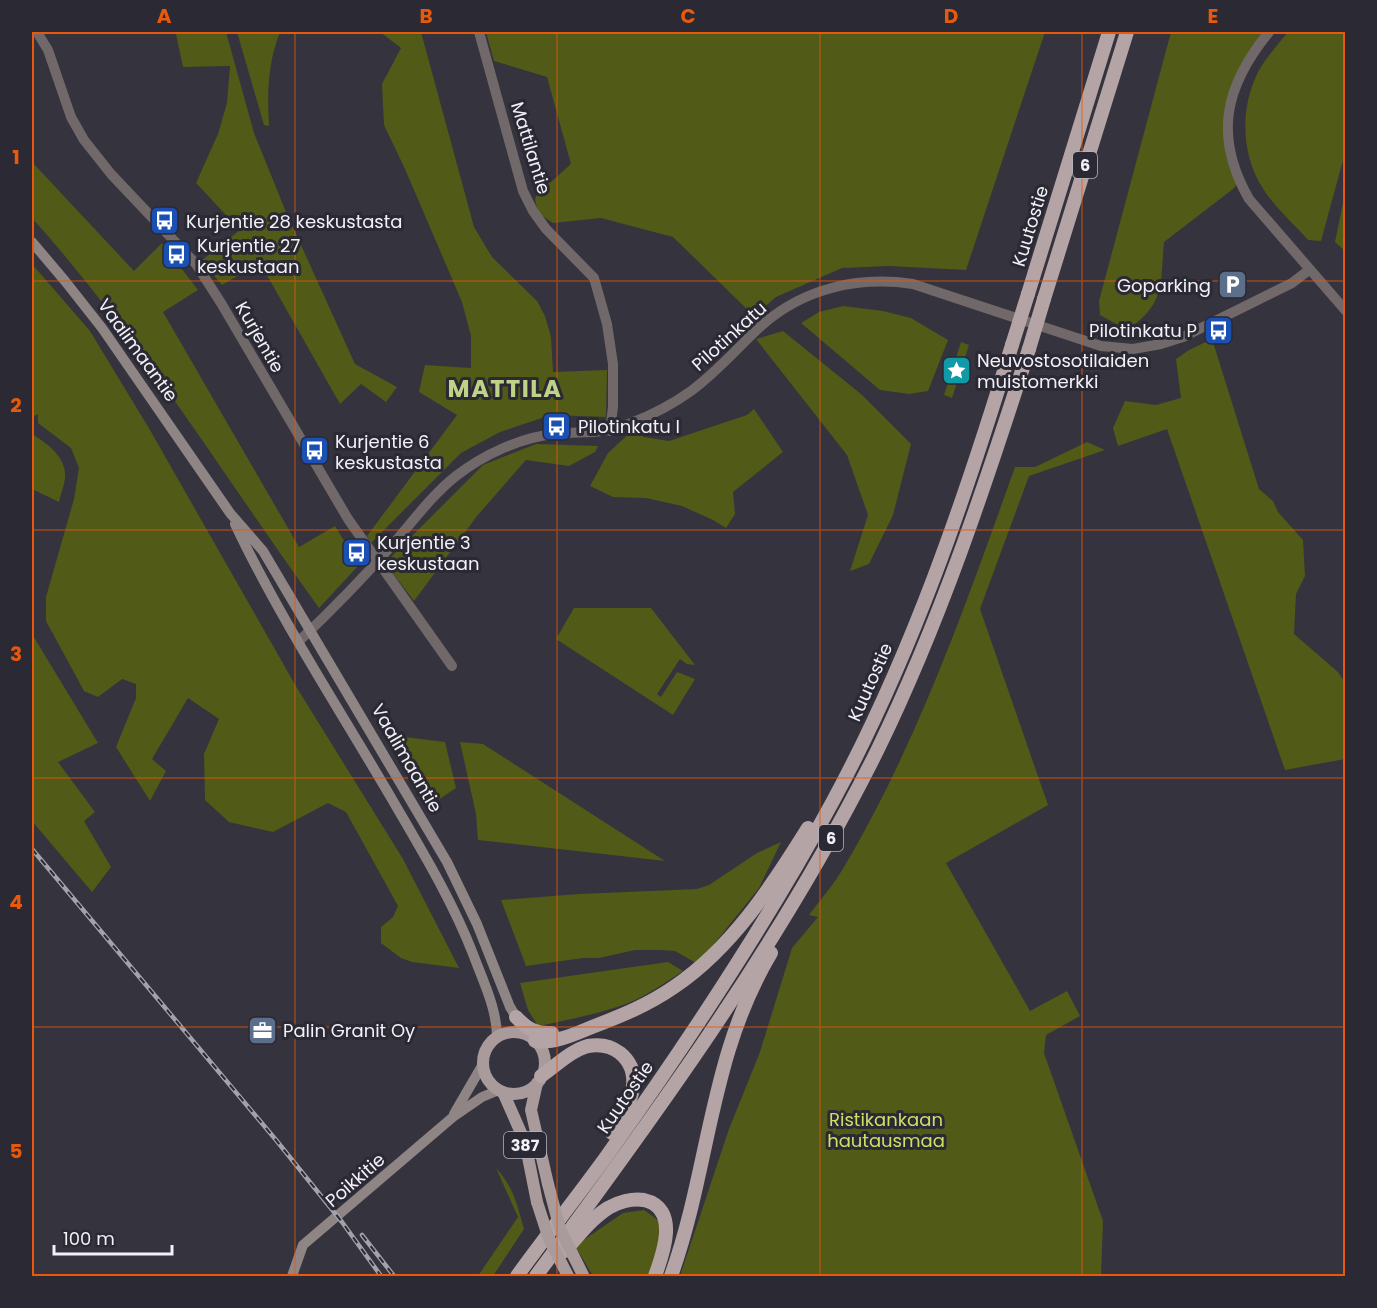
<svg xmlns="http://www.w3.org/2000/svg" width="1377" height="1308" font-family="Poppins,sans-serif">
<rect width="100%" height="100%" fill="#35333e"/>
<g fill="#515a16">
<polygon points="182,32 226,32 254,133 286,212 355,364 397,387 386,402 361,384 340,404 260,263 222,285 201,261 240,230 196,183 218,134 227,103 230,66 183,67 176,34"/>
<path d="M237,32H280C268,62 267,93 269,126L264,125Z"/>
<polygon points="380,32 421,32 474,227 492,257 537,301 545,316 551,337 553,372 607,370 606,417 551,415 500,432 461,453 371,543 367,536 457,415 419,392 425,365 471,368 471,336 462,302 405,169 384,125 382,84 401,48"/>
<polygon points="486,32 1045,32 966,270 889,266 842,268 776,297 754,316 673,237 601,218 553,223 538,213 535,199 541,187 551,182 571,164 547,77 494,61"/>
<path d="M1171,32H1269L1249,58L1229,114L1239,182L1233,189L1164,242C1160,285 1166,303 1127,330L1100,315L1099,301Z"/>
<path d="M1288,32H1345V153L1321,241L1308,240C1293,223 1274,207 1262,187C1241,153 1240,108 1258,72C1266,58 1278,44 1288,32Z"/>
<path d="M32,162L134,271L162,243L198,290L163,312L299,547L335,526L359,565L319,608C224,477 140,338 32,218Z"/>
<polygon points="1345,193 1345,251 1335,242"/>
<polygon points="32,264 90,331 150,430 297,688 403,859 459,968 412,962 401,958 381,943 381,927 393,917 398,906 346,812 328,803 273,832 229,822 205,800 204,754 219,719 188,698 152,759 166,771 150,801 116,747 136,698 136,684 122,679 98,697 84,691 46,621 46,597 74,499 79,468 71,448 38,423 38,414 32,417"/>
<polygon points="843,306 883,311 911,318 948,340 928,391 909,394 880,390 801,323 819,312"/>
<polygon points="783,331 861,394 911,444 893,515 869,564 850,571 868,515 847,455 756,339"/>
<polygon points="1212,339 1259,489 1273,501 1278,512 1303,540 1305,576 1296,594 1294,634 1338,672 1345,683 1345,759 1285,770 1167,429 1118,446 1113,428 1125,401 1156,405 1181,398 1176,359 1189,350"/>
<polygon points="961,342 969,345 952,398 944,395"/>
<polygon points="754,409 783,452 733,492 735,514 726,528 713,520 682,506 646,498 613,497 590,486 608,453 633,430 644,437 669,441 747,415"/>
<path d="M32,434C45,442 64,455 65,473C66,481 61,493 59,502L32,489Z"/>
<path d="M1087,442L1105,450L1029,476L980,609L1048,805L946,863L1030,1011L1067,991L1080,1016L1046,1035L1044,1053L1103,1221L1101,1276H680L729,1129L760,1052L792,948L818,917L809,915C821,899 834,884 844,867C918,742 966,604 1015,467H1035Z"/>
<polygon points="536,444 598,446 595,452 569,466 526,460 477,516 414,601 385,563 483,465"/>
<polygon points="574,608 651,608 695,665 687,664 680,659 657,694 661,697 677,672 695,679 673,715 556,639"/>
<polygon points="32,634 98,743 58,762 95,812 84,821 111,867 92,892 32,821"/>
<polygon points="389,735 445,742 456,788 432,804"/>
<polygon points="460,742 483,744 665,861 478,840 476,814"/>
<polygon points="781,842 759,888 702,959 696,963 675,951 662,950 635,950 599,958 583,958 526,966 501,900 579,894 697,889 709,885 757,853"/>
<path d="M668,962L683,971C665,983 646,996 626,1004C598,1014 567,1020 538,1026L528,1010L520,983Z"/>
<path d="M496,1168C514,1188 517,1204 524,1229L493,1276H478L518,1217Z"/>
<polygon points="644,1210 663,1224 651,1276 593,1276 575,1246 623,1213"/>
</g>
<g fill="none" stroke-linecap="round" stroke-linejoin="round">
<g stroke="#706869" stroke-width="10">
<polyline points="37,32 48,50 71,117 84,140 111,174 196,264 221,303 348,519 452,666"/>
<polyline points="479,32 523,191 533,211 546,229 594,278 607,324 613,364 613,407 610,431"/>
<path d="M1269,32C1225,86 1213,136 1249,199L1346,311"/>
<path d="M299,641C332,610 364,577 394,543C413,521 433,494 456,476C483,455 521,437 555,434C584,431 603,435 631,423C652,415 673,404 691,391C717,372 737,348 761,326C804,288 858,276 913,284L1101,346L1133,349L1161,344L1183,337L1292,283L1309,270"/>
</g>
<g stroke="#908585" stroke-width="10">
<polyline points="32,242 65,281 102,328 230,513 263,551 447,862 477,924 510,1007 528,1036"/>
<path d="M235,524C280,619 340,710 393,801C422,851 452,900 473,954C483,981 497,1009 497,1037"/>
<polyline points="454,1114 483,1064"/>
<polyline points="292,1276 303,1245 453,1117 482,1097 499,1090"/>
</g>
<g stroke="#a99b9b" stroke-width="12">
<circle cx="514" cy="1063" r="31"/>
<polyline points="537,1083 531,1110 548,1184"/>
<polyline points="503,1092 525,1142 537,1202"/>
</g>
<g stroke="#b4a4a5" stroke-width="14">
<polyline points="1028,294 1109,32"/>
<polyline points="1044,299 1127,32"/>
<path d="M516,1017C527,1029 536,1034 552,1033"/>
<path d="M535,1041C554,1044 575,1034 592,1027C621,1016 648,1005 674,987C732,948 772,886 808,828"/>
<path d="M541,1076C556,1066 570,1051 588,1046C599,1044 611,1046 620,1053C647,1075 628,1110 612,1133"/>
<path d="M565,1251C578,1236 591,1219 608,1208C618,1202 632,1198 644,1200C680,1208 663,1254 655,1276"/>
<path d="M517,1276C546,1236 577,1197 606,1157C688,1042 766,925 833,801C911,657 964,502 1012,345"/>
<path d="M536,1276C660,1109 784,938 877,751C940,622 985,486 1029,349"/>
<path d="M671,1276C710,1168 709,1056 771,953"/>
</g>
<defs>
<g id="rail">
<polyline points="32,849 276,1140 342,1222 381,1276"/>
<polyline points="362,1235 394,1276"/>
</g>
</defs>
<use href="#rail" stroke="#a3a2aa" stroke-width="4.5"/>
<use href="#rail" stroke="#2b2934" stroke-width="2" stroke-dasharray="7" stroke-linecap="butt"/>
<g stroke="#a99b9b" stroke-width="12">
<polyline points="548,1184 560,1229 583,1275"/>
<polyline points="537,1202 549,1239 568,1276"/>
</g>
<g stroke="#b4a4a5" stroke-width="14">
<polyline points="1012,345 1028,294"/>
<polyline points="1029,349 1044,299"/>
</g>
</g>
<path fill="none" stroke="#e8590c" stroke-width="1.5" stroke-opacity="0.55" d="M295,32V1276M557,32V1276M820,32V1276M1082,32V1276M32,281H1346M32,530H1346M32,778H1346M32,1027H1346"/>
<defs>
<symbol id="bus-square" viewBox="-11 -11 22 22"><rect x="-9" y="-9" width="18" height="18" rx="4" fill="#1a4fb4" stroke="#2b2934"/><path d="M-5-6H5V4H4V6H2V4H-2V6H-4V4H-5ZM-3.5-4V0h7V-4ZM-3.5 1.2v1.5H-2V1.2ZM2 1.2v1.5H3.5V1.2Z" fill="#fff"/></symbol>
<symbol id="parking-square" viewBox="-11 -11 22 22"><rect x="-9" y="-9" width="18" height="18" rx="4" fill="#5c6f8a" stroke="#2b2934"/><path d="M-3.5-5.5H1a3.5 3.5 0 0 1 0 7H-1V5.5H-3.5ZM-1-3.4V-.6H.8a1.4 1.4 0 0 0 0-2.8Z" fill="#fff"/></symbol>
<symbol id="sight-square" viewBox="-11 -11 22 22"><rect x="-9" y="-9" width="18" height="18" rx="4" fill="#0f9aa8" stroke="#2b2934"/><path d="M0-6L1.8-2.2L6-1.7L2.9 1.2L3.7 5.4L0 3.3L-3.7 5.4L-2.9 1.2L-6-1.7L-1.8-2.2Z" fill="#fff"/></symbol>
<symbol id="office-square" viewBox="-11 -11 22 22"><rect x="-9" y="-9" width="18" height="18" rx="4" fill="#5c6f8a" stroke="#2b2934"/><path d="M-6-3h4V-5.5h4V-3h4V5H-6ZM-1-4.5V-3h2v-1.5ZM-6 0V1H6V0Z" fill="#fff"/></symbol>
</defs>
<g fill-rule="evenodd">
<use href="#bus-square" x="148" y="204" width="33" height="33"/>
<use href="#bus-square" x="160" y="238" width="33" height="33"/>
<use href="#parking-square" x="1216" y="268" width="33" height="33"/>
<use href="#bus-square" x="1202" y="314" width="33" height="33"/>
<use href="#sight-square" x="940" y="354" width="33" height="33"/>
<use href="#bus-square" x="540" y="410" width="33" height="33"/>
<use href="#bus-square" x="298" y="434" width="33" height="33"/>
<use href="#bus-square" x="340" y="536" width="33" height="33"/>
<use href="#office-square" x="246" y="1014" width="33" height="33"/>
</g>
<g text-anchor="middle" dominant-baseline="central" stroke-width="6" stroke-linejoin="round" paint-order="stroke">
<g fill="#2b2934" stroke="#b6b5bd" stroke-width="1.5">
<rect x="1073" y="152" width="24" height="26" rx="4.5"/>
<rect x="819" y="825" width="24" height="26" rx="4.5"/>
<rect x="504" y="1132" width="42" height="26" rx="4.5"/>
</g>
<g font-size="16" font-weight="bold" fill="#f2f1f8">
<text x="1085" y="165">6</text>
<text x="831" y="838">6</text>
<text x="525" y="1145">387</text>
</g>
<g font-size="18" fill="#f2f1f8" stroke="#2b2934">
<text transform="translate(531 148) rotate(73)">Mattilantie</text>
<text transform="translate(1030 226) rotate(-73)">Kuutostie</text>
<text transform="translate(729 336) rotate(-42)">Pilotinkatu</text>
<text transform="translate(260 337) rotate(60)">Kurjentie</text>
<text transform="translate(138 350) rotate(54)">Vaalimaantie</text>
<text transform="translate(870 682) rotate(-66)">Kuutostie</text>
<text transform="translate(407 758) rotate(60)">Vaalimaantie</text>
<text transform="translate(625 1097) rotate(-55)">Kuutostie</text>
<text transform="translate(355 1180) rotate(-41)">Poikkitie</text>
</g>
<g font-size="18" fill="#f2f1f8" stroke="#2b2934" text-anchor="start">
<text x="186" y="221">Kurjentie 28 keskustasta</text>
<text x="197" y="245">Kurjentie 27<tspan x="197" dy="21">keskustaan</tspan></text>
<text x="1211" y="285" text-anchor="end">Goparking</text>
<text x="1197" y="330" text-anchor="end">Pilotinkatu P</text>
<text x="977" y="360">Neuvostosotilaiden<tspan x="977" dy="21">muistomerkki</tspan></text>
<text x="578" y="426">Pilotinkatu I</text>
<text x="335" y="441">Kurjentie 6<tspan x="335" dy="21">keskustasta</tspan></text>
<text x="377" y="542">Kurjentie 3<tspan x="377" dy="21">keskustaan</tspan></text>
<text x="283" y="1030">Palin Granit Oy</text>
</g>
<g font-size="18" fill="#cde062" stroke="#2b2934">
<text x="886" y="1119">Ristikankaan<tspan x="886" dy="21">hautausmaa</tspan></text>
</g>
<g font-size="24" font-weight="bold" letter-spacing="1.5" fill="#bfd388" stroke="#2b2934">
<text x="505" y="388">MATTILA</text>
</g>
</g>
<rect width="1377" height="1308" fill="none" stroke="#2b2934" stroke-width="66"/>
<path d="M54 1245v9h118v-9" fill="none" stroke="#f2f1f8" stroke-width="3"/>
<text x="63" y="1245" font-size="18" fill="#f2f1f8" stroke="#2b2934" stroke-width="4.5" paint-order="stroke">100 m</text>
<rect x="33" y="33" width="1311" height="1242" fill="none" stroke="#e8590c" stroke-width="2"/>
<g font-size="20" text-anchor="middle" font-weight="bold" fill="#e8590c">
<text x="164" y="23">A</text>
<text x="426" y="23">B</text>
<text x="688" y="23">C</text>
<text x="951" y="23">D</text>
<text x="1213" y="23">E</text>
<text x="16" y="164">1</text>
<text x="16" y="412">2</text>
<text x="16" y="661">3</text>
<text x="16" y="909">4</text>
<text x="16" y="1158">5</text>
</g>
</svg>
